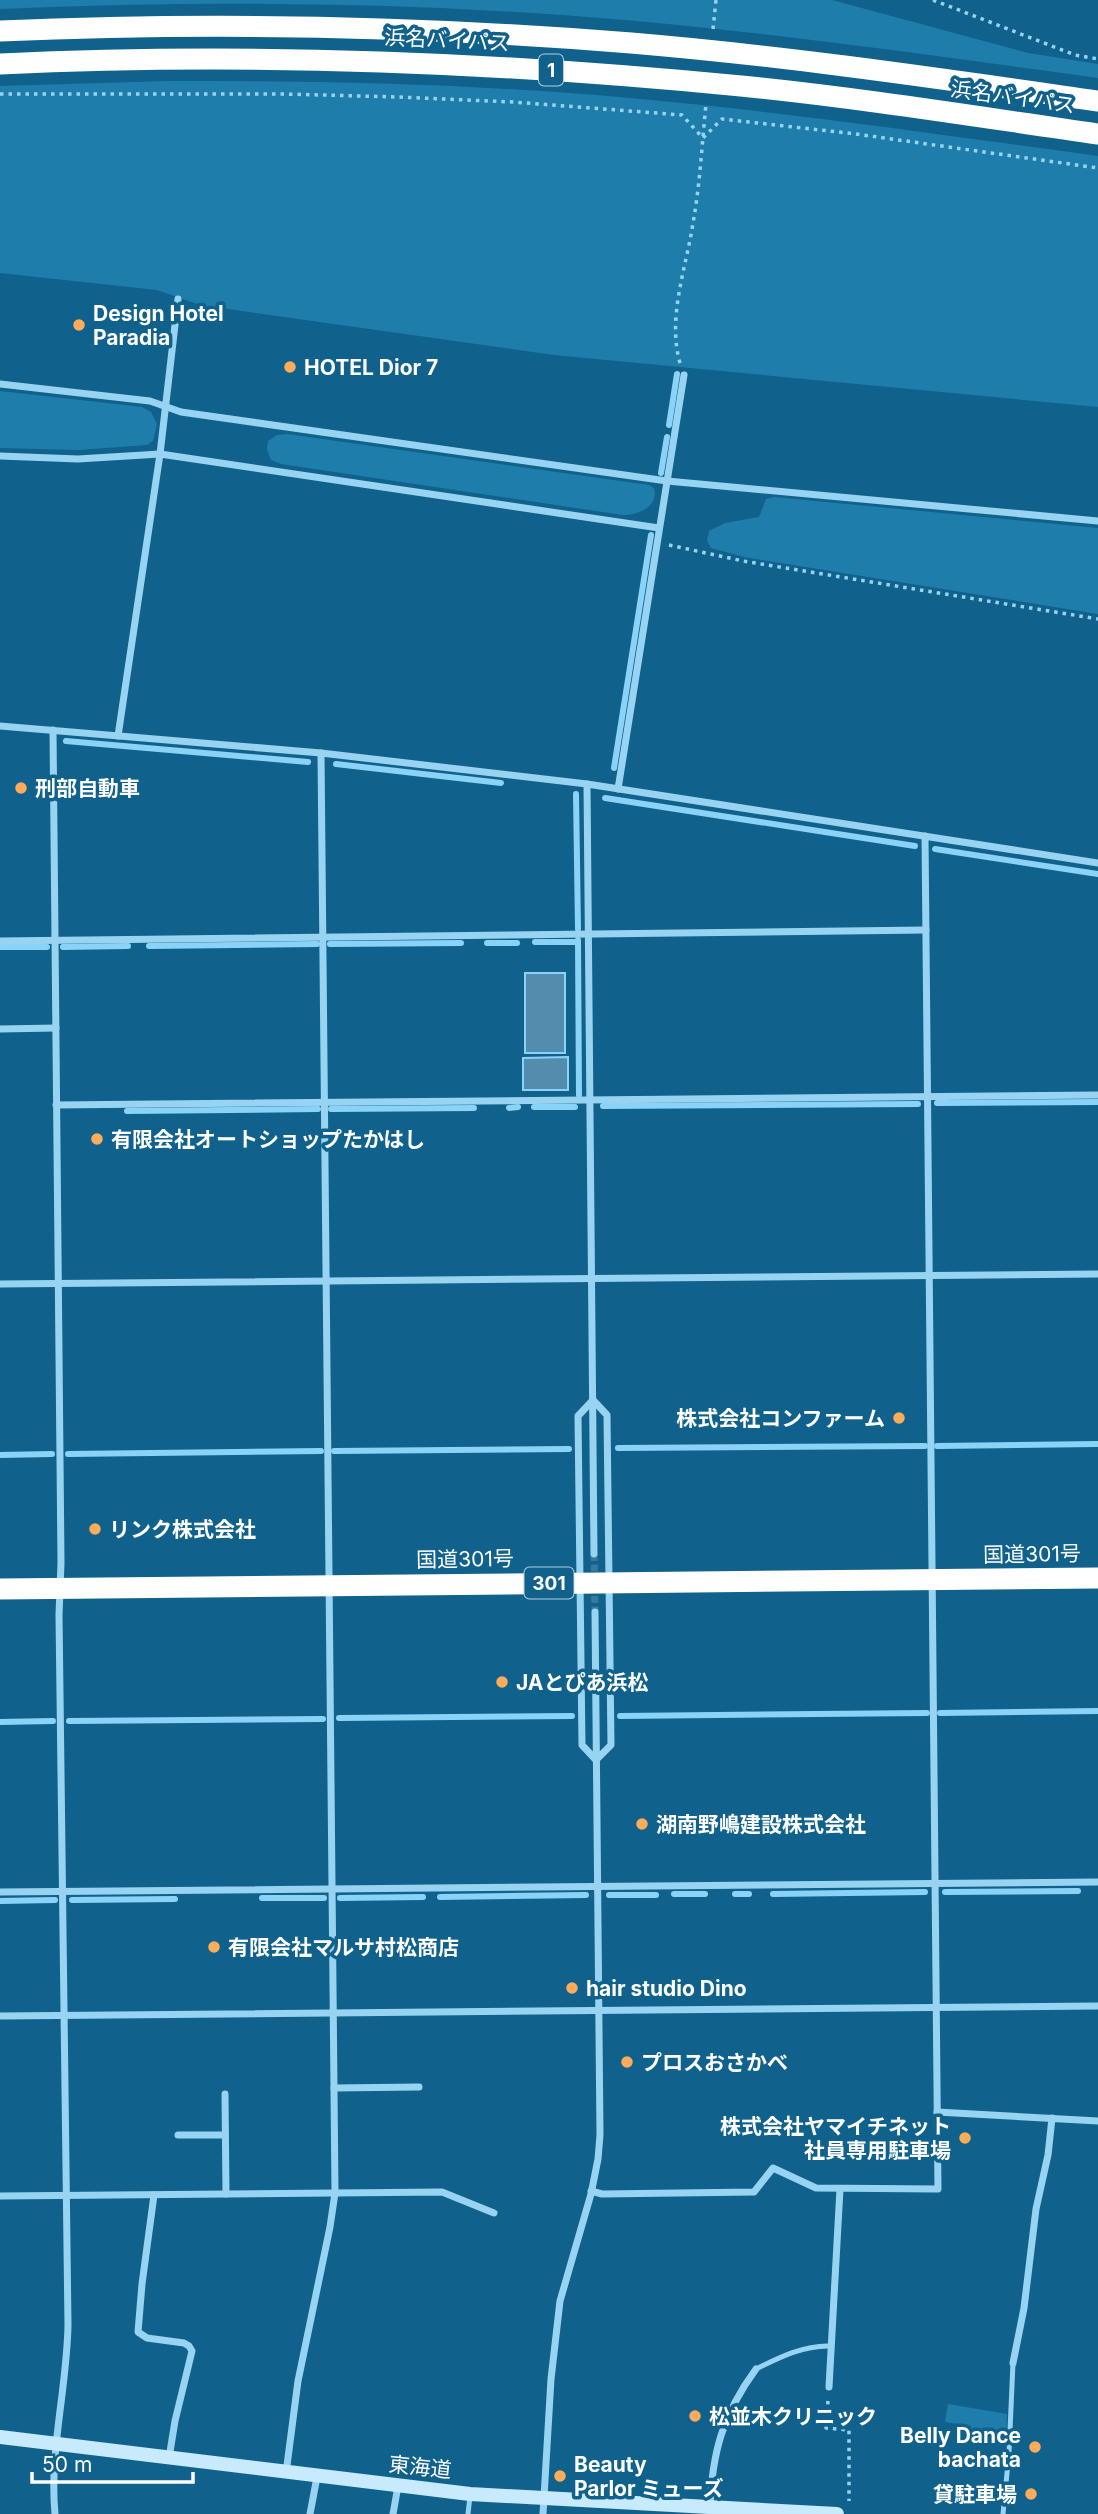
<svg xmlns="http://www.w3.org/2000/svg" width="1098" height="2514" font-family="Inter,'Noto Sans JP',sans-serif">
<rect width="100%" height="100%" fill="#10628d"/>
<g fill="#1f7dab">
<path d="M0,0H832L1028,53L1098,64V78C944,57 791,35 636,21C425,2 212,0 0,9Z"/>
<path d="M169,81C323,81 477,84 630,98C787,112 942,135 1098,156V407L554,355L200,305L157,290L0,273V86Z"/>
<polygon points="0,391 142,407 151,412 157,424 153,441 147,445 78,450 0,448"/>
<path d="M287,434L649,485L654,488C659,506 639,515 623,515L281,464L271,460L267,450L268,441L277,435Z"/>
<polygon points="774,497 1098,528 1098,614 744,557 711,548 707,540 709,531 725,523 759,517 766,499"/>
<polygon points="948,2404 1007,2414 1006,2446 970,2440 971,2426 945,2422"/>
</g>
<g fill="#528dad" stroke="#8ad3f6" stroke-width="2">
<rect x="525" y="973" width="40" height="80"/>
<polygon points="568,1057 568,1090 523,1090 523,1058"/>
</g>
<g fill="none" stroke-linecap="round" stroke-linejoin="round">
<g stroke="#8ad3f6" stroke-width="6">
<polyline points="669,425 677,374"/>
<polyline points="661,473 667,437"/>
<polyline points="66,741 308,762"/>
<polyline points="336,764 501,783"/>
<polyline points="614,768 651,535"/>
<polyline points="576,794 578,929"/>
<polyline points="605,798 915,846"/>
<polyline points="935,849 1098,874"/>
<polyline points="578,940 579,1095"/>
<polyline points="535,942 578,942"/>
<polyline points="487,943 517,943"/>
<polyline points="330,944 461,943"/>
<polyline points="149,946 317,944"/>
<polyline points="0,947 47,947"/>
<polyline points="63,947 128,946"/>
<polyline points="937,1103 1098,1102"/>
<polyline points="603,1106 918,1104"/>
<polyline points="534,1107 575,1107"/>
<polyline points="509,1108 518,1107"/>
<polyline points="331,1109 474,1108"/>
<polyline points="127,1111 318,1109"/>
<polyline points="937,1446 1098,1444"/>
<polyline points="618,1448 925,1446"/>
<polyline points="334,1451 569,1449"/>
<polyline points="68,1454 321,1451"/>
<polyline points="0,1455 52,1454"/>
<polyline points="940,1713 1098,1711"/>
<polyline points="620,1716 927,1713"/>
<polyline points="339,1718 572,1716"/>
<polyline points="69,1721 323,1719"/>
<polyline points="0,1722 53,1721"/>
<polyline points="945,1892 1078,1891"/>
<polyline points="674,1894 705,1894"/>
<polyline points="735,1894 749,1894"/>
<polyline points="773,1894 925,1892"/>
<polyline points="609,1895 656,1895"/>
<polyline points="440,1897 586,1895"/>
<polyline points="262,1898 324,1898"/>
<polyline points="340,1898 423,1897"/>
<polyline points="72,1900 175,1899"/>
<polyline points="0,1901 55,1900"/>
</g>
<polyline stroke="#347a9e" stroke-width="7" stroke-dasharray="7 3.5" stroke-linecap="butt" points="594,1554 595,1612"/>
<g stroke="#98d4f2" stroke-width="3.5" stroke-dasharray="3.5 5" stroke-linecap="butt">
<polyline points="933,0 1075,55 1098,59"/>
<polyline points="713,29 716,0"/>
<polyline points="0,94 284,94 398,97 513,102 682,115 703,138 722,119 856,134 1098,168"/>
<path d="M680,363C667,317 686,269 693,223C700,184 702,144 706,104"/>
<polyline points="669,545 743,561 1098,619"/>
<polyline points="828,2401 826,2428 849,2430 849,2501"/>
</g>
<g stroke="#98d4f2" stroke-width="5">
<path d="M756,2369C780,2357 804,2345 831,2346"/>
<polyline points="468,2514 470,2496"/>
<polyline points="1003,2514 1009,2453 1013,2363"/>
</g>
<g stroke="#98d4f2" stroke-width="7">
<polyline points="0,384 150,401 181,412 667,481 1098,521"/>
<polyline points="0,456 78,459 160,454 659,528"/>
<polyline points="0,726 321,753 587,784 1098,863"/>
<path d="M53,730L61,1563L59,1615L68,2325C67,2388 49,2452 55,2514"/>
<polyline points="118,736 160,454 178,299"/>
<polyline points="587,784 594,1554"/>
<polyline points="618,789 684,375"/>
<polyline points="0,941 926,930"/>
<polyline points="0,1029 56,1028"/>
<polyline points="56,1105 1098,1095"/>
<polyline points="0,1284 1098,1274"/>
<polygon points="593,1400 607,1415 611,1745 596,1760 582,1745 578,1416"/>
<polyline points="0,1892 1098,1882"/>
<polyline points="0,2016 1098,2006"/>
<polyline points="334,2088 419,2087"/>
<polyline points="225,2094 226,2194"/>
<polyline points="937,2112 1098,2121"/>
<polyline points="178,2135 225,2135"/>
<polyline points="591,2191 602,2194 754,2192 773,2168 816,2188 938,2189 925,836"/>
<polyline points="154,2195 142,2284 138,2332 147,2338 184,2343 189,2346 192,2351 175,2421 169,2458"/>
<polyline points="0,2196 442,2192 494,2213"/>
<polyline points="1013,2363 1024,2308 1036,2209 1048,2155 1052,2118"/>
<polyline points="829,2387 840,2189"/>
<polyline points="286,2473 298,2381 330,2227 335,2193 321,753"/>
<path d="M710,2508C712,2452 723,2414 756,2369"/>
<polyline points="310,2514 317,2477"/>
<polyline points="393,2514 398,2486"/>
<polyline points="543,2514 551,2379 560,2301 591,2194 598,2159 600,2135 595,1612"/>
</g>
<polyline stroke="#c7eafc" stroke-width="14" points="0,2437 470,2494 837,2514"/>
<g stroke="#fff" stroke-width="21">
<path d="M0,31C210,22 421,26 631,43C787,56 943,79 1098,101"/>
<path d="M0,64C247,52 495,62 741,86C861,98 979,117 1098,134"/>
<polyline points="0,1589 1098,1578"/>
</g>
</g>
<g fill="#ffac5a" stroke="#10628d" stroke-width="2.5">
<circle cx="79" cy="325" r="7"/>
<circle cx="290" cy="367" r="7"/>
<circle cx="21" cy="788" r="7"/>
<circle cx="97" cy="1139" r="7"/>
<circle cx="899" cy="1418" r="7"/>
<circle cx="95" cy="1529" r="7"/>
<circle cx="502" cy="1682" r="7"/>
<circle cx="642" cy="1824" r="7"/>
<circle cx="214" cy="1947" r="7"/>
<circle cx="572" cy="1988" r="7"/>
<circle cx="627" cy="2062" r="7"/>
<circle cx="965" cy="2138" r="7"/>
<circle cx="695" cy="2416" r="7"/>
<circle cx="1035" cy="2447" r="7"/>
<circle cx="560" cy="2476" r="7"/>
<circle cx="1031" cy="2494" r="7"/>
</g>
<g text-anchor="middle" dominant-baseline="central" stroke-width="7" stroke-linejoin="round" paint-order="stroke">
<g fill="#10628d" stroke="#b7d0dd" stroke-width="2">
<rect x="539" y="54.5" width="24" height="31" rx="5"/>
<rect x="524.5" y="1567.5" width="49" height="31" rx="5"/>
</g>
<g font-size="19" font-weight="bold" fill="#fff">
<text x="551" y="70">1</text>
<text x="549" y="1583">301</text>
</g>
<g font-size="21" fill="#fff" stroke="#10628d">
<text transform="translate(447 40) rotate(3)">浜名バイパス</text>
<text transform="translate(1013 97) rotate(8)">浜名バイパス</text>
<text transform="translate(1032 1554) rotate(-1)">国道301号</text>
<text transform="translate(465 1559) rotate(-1)">国道301号</text>
<text transform="translate(420 2467) rotate(6)">東海道</text>
</g>
<g font-size="21" font-weight="bold" fill="#fff" stroke="#10628d" text-anchor="start">
<text x="93" y="313">Design Hotel<tspan x="93" dy="24">Paradia</tspan></text>
<text x="304" y="367">HOTEL Dior 7</text>
<text x="35" y="788">刑部自動車</text>
<text x="111" y="1139">有限会社オートショップたかはし</text>
<text x="885" y="1418" text-anchor="end">株式会社コンファーム</text>
<text x="109" y="1529">リンク株式会社</text>
<text x="516" y="1682">JAとぴあ浜松</text>
<text x="656" y="1824">湖南野嶋建設株式会社</text>
<text x="228" y="1947">有限会社マルサ村松商店</text>
<text x="586" y="1988">hair studio Dino</text>
<text x="641" y="2062">プロスおさかべ</text>
<text x="951" y="2126" text-anchor="end">株式会社ヤマイチネット<tspan x="951" dy="24">社員専用駐車場</tspan></text>
<text x="709" y="2416">松並木クリニック</text>
<text x="1021" y="2435" text-anchor="end">Belly Dance<tspan x="1021" dy="24">bachata</tspan></text>
<text x="574" y="2464">Beauty<tspan x="574" dy="24">Parlor ミューズ</tspan></text>
<text x="1017" y="2494" text-anchor="end">貸駐車場</text>
</g>
</g>
<path d="M32 2472v10h161v-10" fill="none" stroke="#ffffff" stroke-width="3.5"/>
<text x="42" y="2472" font-size="21" fill="#ffffff" stroke="#10628d" stroke-width="5" paint-order="stroke">50 m</text>
</svg>
